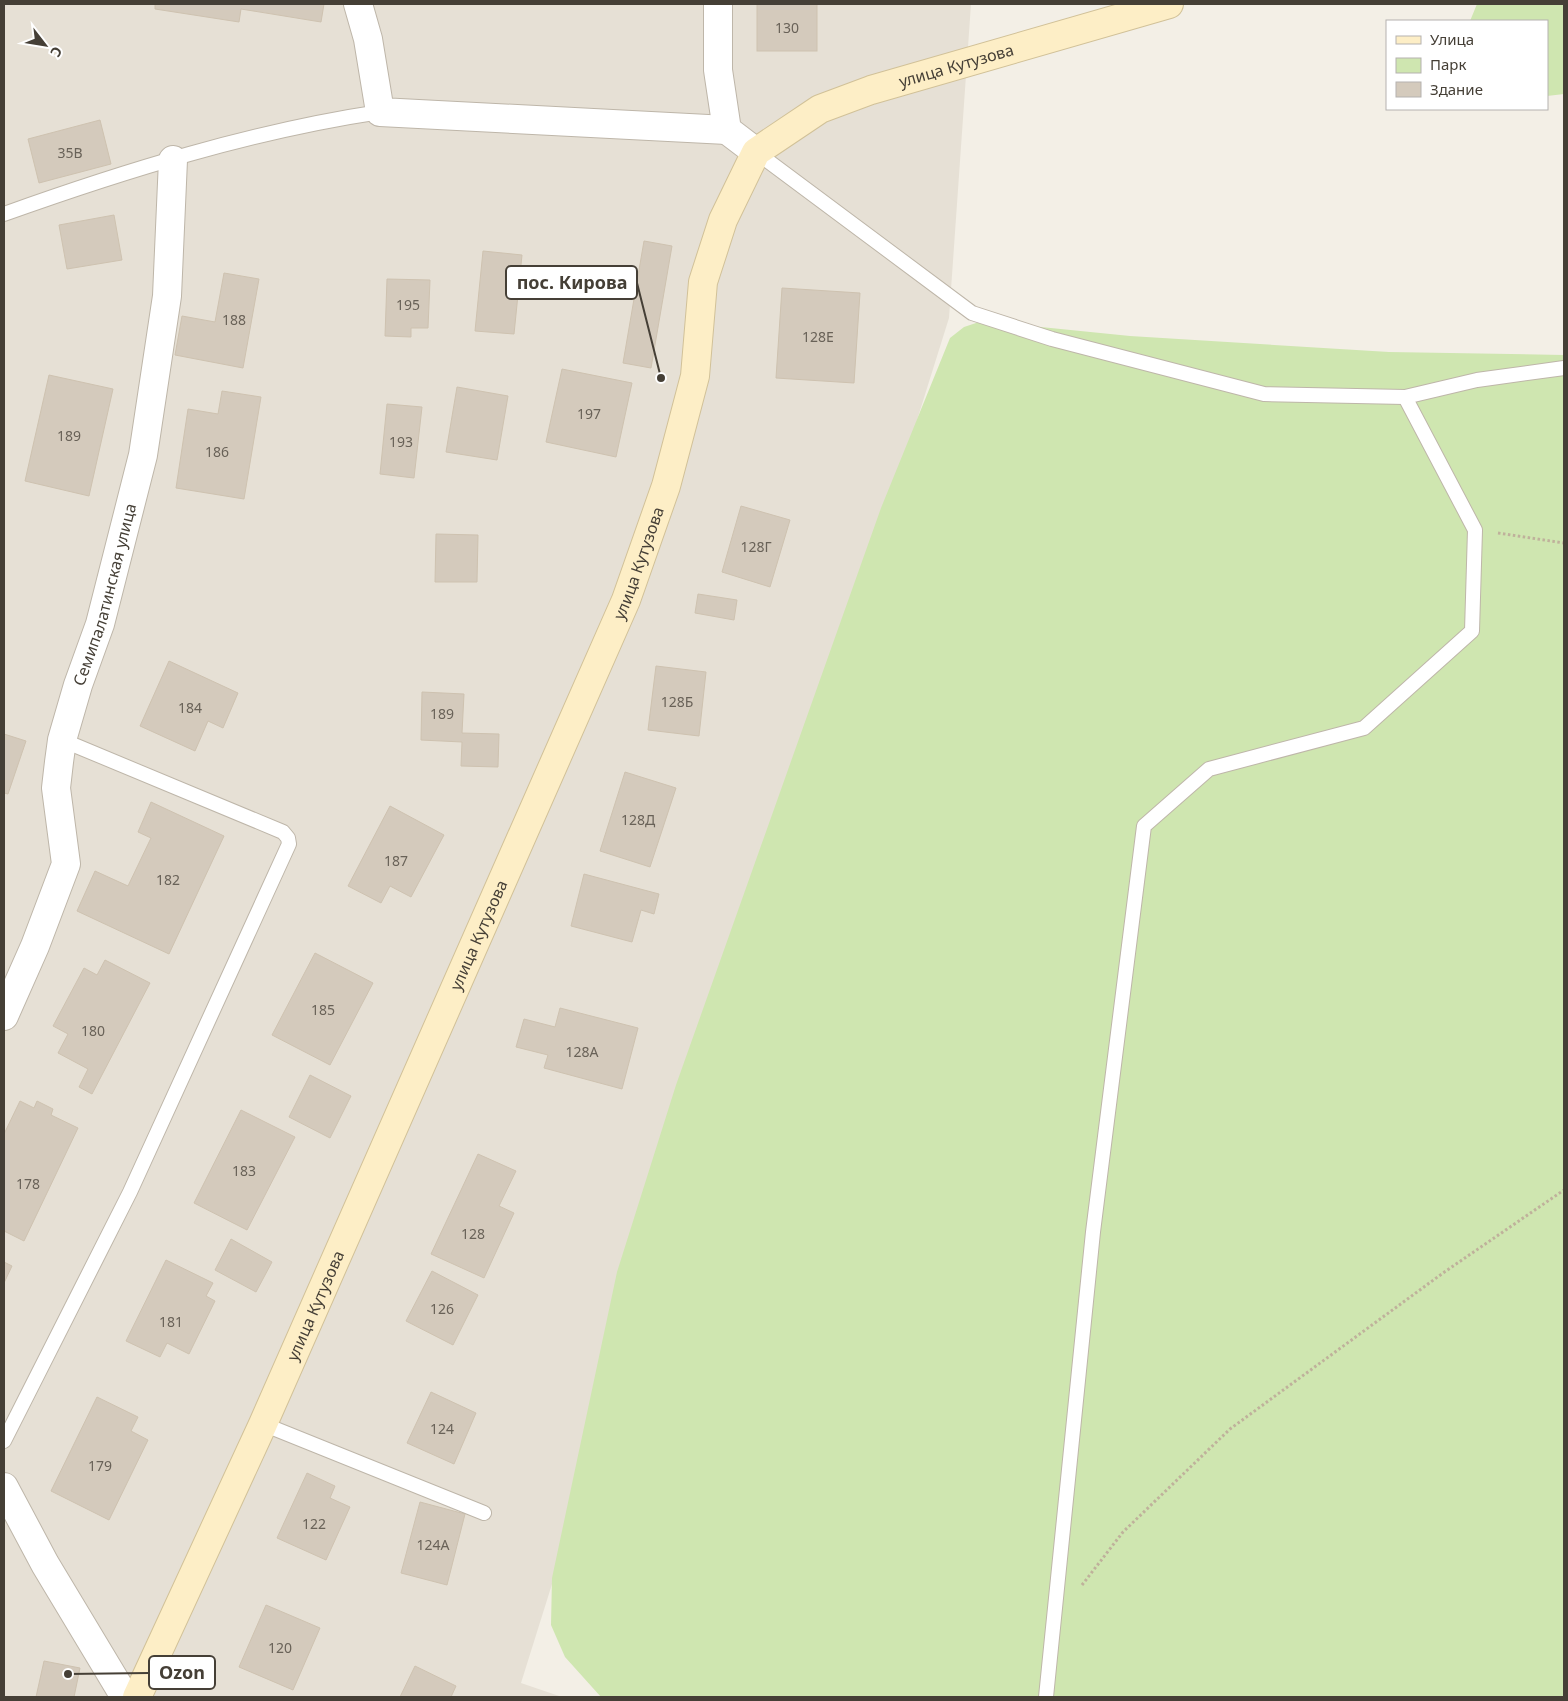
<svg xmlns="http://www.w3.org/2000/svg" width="1568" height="1701" font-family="'Noto Sans',sans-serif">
<rect width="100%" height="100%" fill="#f3efe6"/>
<polygon fill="#e6e0d5" points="4,4 971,4 949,318 521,1683 562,1697 4,1697"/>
<g fill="#cfe6b0">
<polygon points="1477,4 1564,4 1564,94 1547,96 1547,21 1470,21"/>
<polygon points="982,321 1130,336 1389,352 1564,355 1564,1697 601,1697 565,1657 551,1625 552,1578 617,1272 676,1085 881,508 950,338 964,327"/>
</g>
<g fill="#d4cabc" stroke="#cec2b0">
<polygon points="155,4 324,4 321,22 241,9 239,22 155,9"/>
<rect x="757" y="4" width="60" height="47"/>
<polygon points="100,120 111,164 39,183 28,139"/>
<polygon points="114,215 122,260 67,269 59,225"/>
<polygon points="644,241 672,246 651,368 623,363"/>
<polygon points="483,251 522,255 514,334 475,331"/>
<polygon points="224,273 259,279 243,368 175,355 182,316 215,322"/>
<polygon points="387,279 430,280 428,328 411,328 411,337 385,336"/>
<polygon points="782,288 860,293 854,383 776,378"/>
<polygon points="562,369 632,383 616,457 546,442"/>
<polygon points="49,375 113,389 89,496 25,481"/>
<polygon points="457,387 508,396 497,460 446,452"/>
<polygon points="222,391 261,397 244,499 176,488 188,409 218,414"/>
<polygon points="387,404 422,407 414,478 380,474"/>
<polygon points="741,506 790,520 770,587 722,572"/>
<polygon points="436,534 478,535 477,582 435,582"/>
<polygon points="698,594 737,600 734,620 695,613"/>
<polygon points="169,661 238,693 223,728 208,721 195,751 140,726"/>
<polygon points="656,666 706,672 699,736 648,730"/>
<polygon points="422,692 464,694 462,733 499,734 498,767 461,766 462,742 421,740"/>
<polygon points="4,734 26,741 8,794 4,793"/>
<polygon points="625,772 676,788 650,867 600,851"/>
<polygon points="151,802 224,836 169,954 77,911 95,871 128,886 151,838 138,832"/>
<polygon points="390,806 444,835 411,897 390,886 381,903 348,886"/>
<polygon points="584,874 659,894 654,914 641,910 632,942 571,926"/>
<polygon points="315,953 373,983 330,1065 272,1035"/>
<polygon points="105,960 150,983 92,1094 79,1087 88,1069 58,1053 68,1034 53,1026 84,968 97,975"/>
<polygon points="560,1008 638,1028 622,1089 544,1068 548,1055 516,1047 524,1019 555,1027"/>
<polygon points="310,1075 351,1096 330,1138 289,1117"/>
<polygon points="20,1101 34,1108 37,1101 53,1109 51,1115 78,1128 24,1241 4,1231 4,1134"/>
<polygon points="241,1110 295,1137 247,1230 194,1203"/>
<polygon points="478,1154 516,1171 499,1206 514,1213 484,1278 431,1254"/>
<polygon points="231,1239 272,1262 256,1292 215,1270"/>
<polygon points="166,1260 213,1283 206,1296 215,1301 189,1354 167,1343 160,1357 126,1341"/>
<polygon points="4,1262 12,1266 4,1283"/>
<polygon points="432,1271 478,1295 453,1345 406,1321"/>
<polygon points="431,1392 476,1413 454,1464 407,1443"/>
<polygon points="97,1397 138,1417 131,1431 148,1440 109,1520 51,1491"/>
<polygon points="307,1473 335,1486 330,1498 350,1507 326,1560 277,1538"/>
<polygon points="420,1502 465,1514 447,1585 401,1573"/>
<polygon points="266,1605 320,1628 293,1690 239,1667"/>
<polygon points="44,1661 80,1668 74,1697 36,1697"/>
<polygon points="415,1666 456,1686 451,1697 400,1697"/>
</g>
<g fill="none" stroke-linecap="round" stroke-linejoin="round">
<defs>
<g id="lane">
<polyline points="756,152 972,313 1052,339 1264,394 1405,397 1477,380 1564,368"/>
<path d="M4,214C124,171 253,131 380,112"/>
<polyline points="263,1424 484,1513"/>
<polyline points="4,1441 130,1192 289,844 288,838 283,832 62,740"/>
<polyline points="1046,1697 1093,1232 1144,826 1209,769 1364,728 1472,631 1475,530 1405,397"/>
</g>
<g id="street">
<polyline points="358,4 368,39 380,112 727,130"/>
<polyline points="718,4 718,70 727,130 756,152"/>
<path id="s1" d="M4,1016L35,946L66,864L56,788L59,762L62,740L78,685L100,624L143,455L167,296L173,160"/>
<polyline points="4,1487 45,1564 125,1697"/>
</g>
<g id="secondary">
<path id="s2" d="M137,1697L263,1424L626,600L666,486L695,376L703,282L723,220L756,152L820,109L871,90L1169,4"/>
</g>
</defs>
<use href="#lane" stroke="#beb6a9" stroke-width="16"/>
<use href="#street" stroke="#beb6a9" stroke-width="30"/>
<use href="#secondary" stroke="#d1c198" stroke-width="30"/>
<g stroke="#bfb19b" stroke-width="3" stroke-dasharray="2.5 2.5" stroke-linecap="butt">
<polyline points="1498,533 1564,543"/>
<polyline points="1082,1585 1123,1532 1230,1429 1443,1273 1564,1190"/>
</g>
<use href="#lane" stroke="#fff" stroke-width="14"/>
<use href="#street" stroke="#fff" stroke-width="28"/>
<use href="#secondary" stroke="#fdeec6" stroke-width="28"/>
</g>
<g text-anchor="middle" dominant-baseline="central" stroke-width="4" stroke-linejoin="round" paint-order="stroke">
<g font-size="14" fill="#696258">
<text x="787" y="27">130</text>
<text x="70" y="152">35В</text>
<text x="408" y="304">195</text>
<text x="234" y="319">188</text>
<text x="818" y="336">128Е</text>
<text x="589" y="413">197</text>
<text x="69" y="435">189</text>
<text x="401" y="441">193</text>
<text x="217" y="451">186</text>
<text x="756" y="546">128Г</text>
<text x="677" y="701">128Б</text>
<text x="190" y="707">184</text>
<text x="442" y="713">189</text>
<text x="638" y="819">128Д</text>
<text x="396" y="860">187</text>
<text x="168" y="879">182</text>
<text x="323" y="1009">185</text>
<text x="93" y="1030">180</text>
<text x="582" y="1051">128А</text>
<text x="244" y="1170">183</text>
<text x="28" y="1183">178</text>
<text x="473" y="1233">128</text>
<text x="442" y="1308">126</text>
<text x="171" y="1321">181</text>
<text x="442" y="1428">124</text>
<text x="100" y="1465">179</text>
<text x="314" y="1523">122</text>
<text x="433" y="1544">124А</text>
<text x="280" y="1647">120</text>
</g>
<g font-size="16" fill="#453f36" stroke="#fff">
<text stroke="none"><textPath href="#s2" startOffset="1891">улица Кутузова</textPath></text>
<text stroke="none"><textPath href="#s2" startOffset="1240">улица Кутузова</textPath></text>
<text stroke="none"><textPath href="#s1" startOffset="441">Семипалатинская улица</textPath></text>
<text stroke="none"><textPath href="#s2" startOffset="835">улица Кутузова</textPath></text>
<text stroke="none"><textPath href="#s2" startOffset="430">улица Кутузова</textPath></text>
</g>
</g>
<path fill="none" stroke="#453f36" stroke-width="2" d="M661 378L637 283M68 1674L149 1673"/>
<g fill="#453f36" stroke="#fff" stroke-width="2">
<circle cx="661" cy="378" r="5"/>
<circle cx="68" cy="1674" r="5"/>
</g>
<g fill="#fff" stroke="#453f36" stroke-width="2">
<rect x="506" y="266" width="131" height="33" rx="5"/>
<rect x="149" y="1656" width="66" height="33" rx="5"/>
</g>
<g font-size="18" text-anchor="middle" font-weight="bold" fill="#453f36">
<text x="572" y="289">пос. Кирова</text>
<text x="182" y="1679">Ozon</text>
</g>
<rect width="1568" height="1701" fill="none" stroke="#453f36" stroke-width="10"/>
<rect x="1386" y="20" width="162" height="90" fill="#ffffff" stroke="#b5b2af"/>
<rect x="1396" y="36" width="25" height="8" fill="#fdeec6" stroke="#b5b2af"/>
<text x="1430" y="45" font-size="15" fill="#453f36">Улица</text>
<rect x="1396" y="58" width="25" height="15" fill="#cfe6b0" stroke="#b5b2af"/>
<text x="1430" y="70" font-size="15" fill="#453f36">Парк</text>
<rect x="1396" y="82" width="25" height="15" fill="#d4cabc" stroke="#b5b2af"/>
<text x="1430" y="95" font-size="15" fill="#453f36">Здание</text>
<g transform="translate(45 45) rotate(121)" stroke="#ffffff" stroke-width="4" paint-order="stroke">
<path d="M0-4L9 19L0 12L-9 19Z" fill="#453f36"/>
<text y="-8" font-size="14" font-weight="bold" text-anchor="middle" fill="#453f36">С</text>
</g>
</svg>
